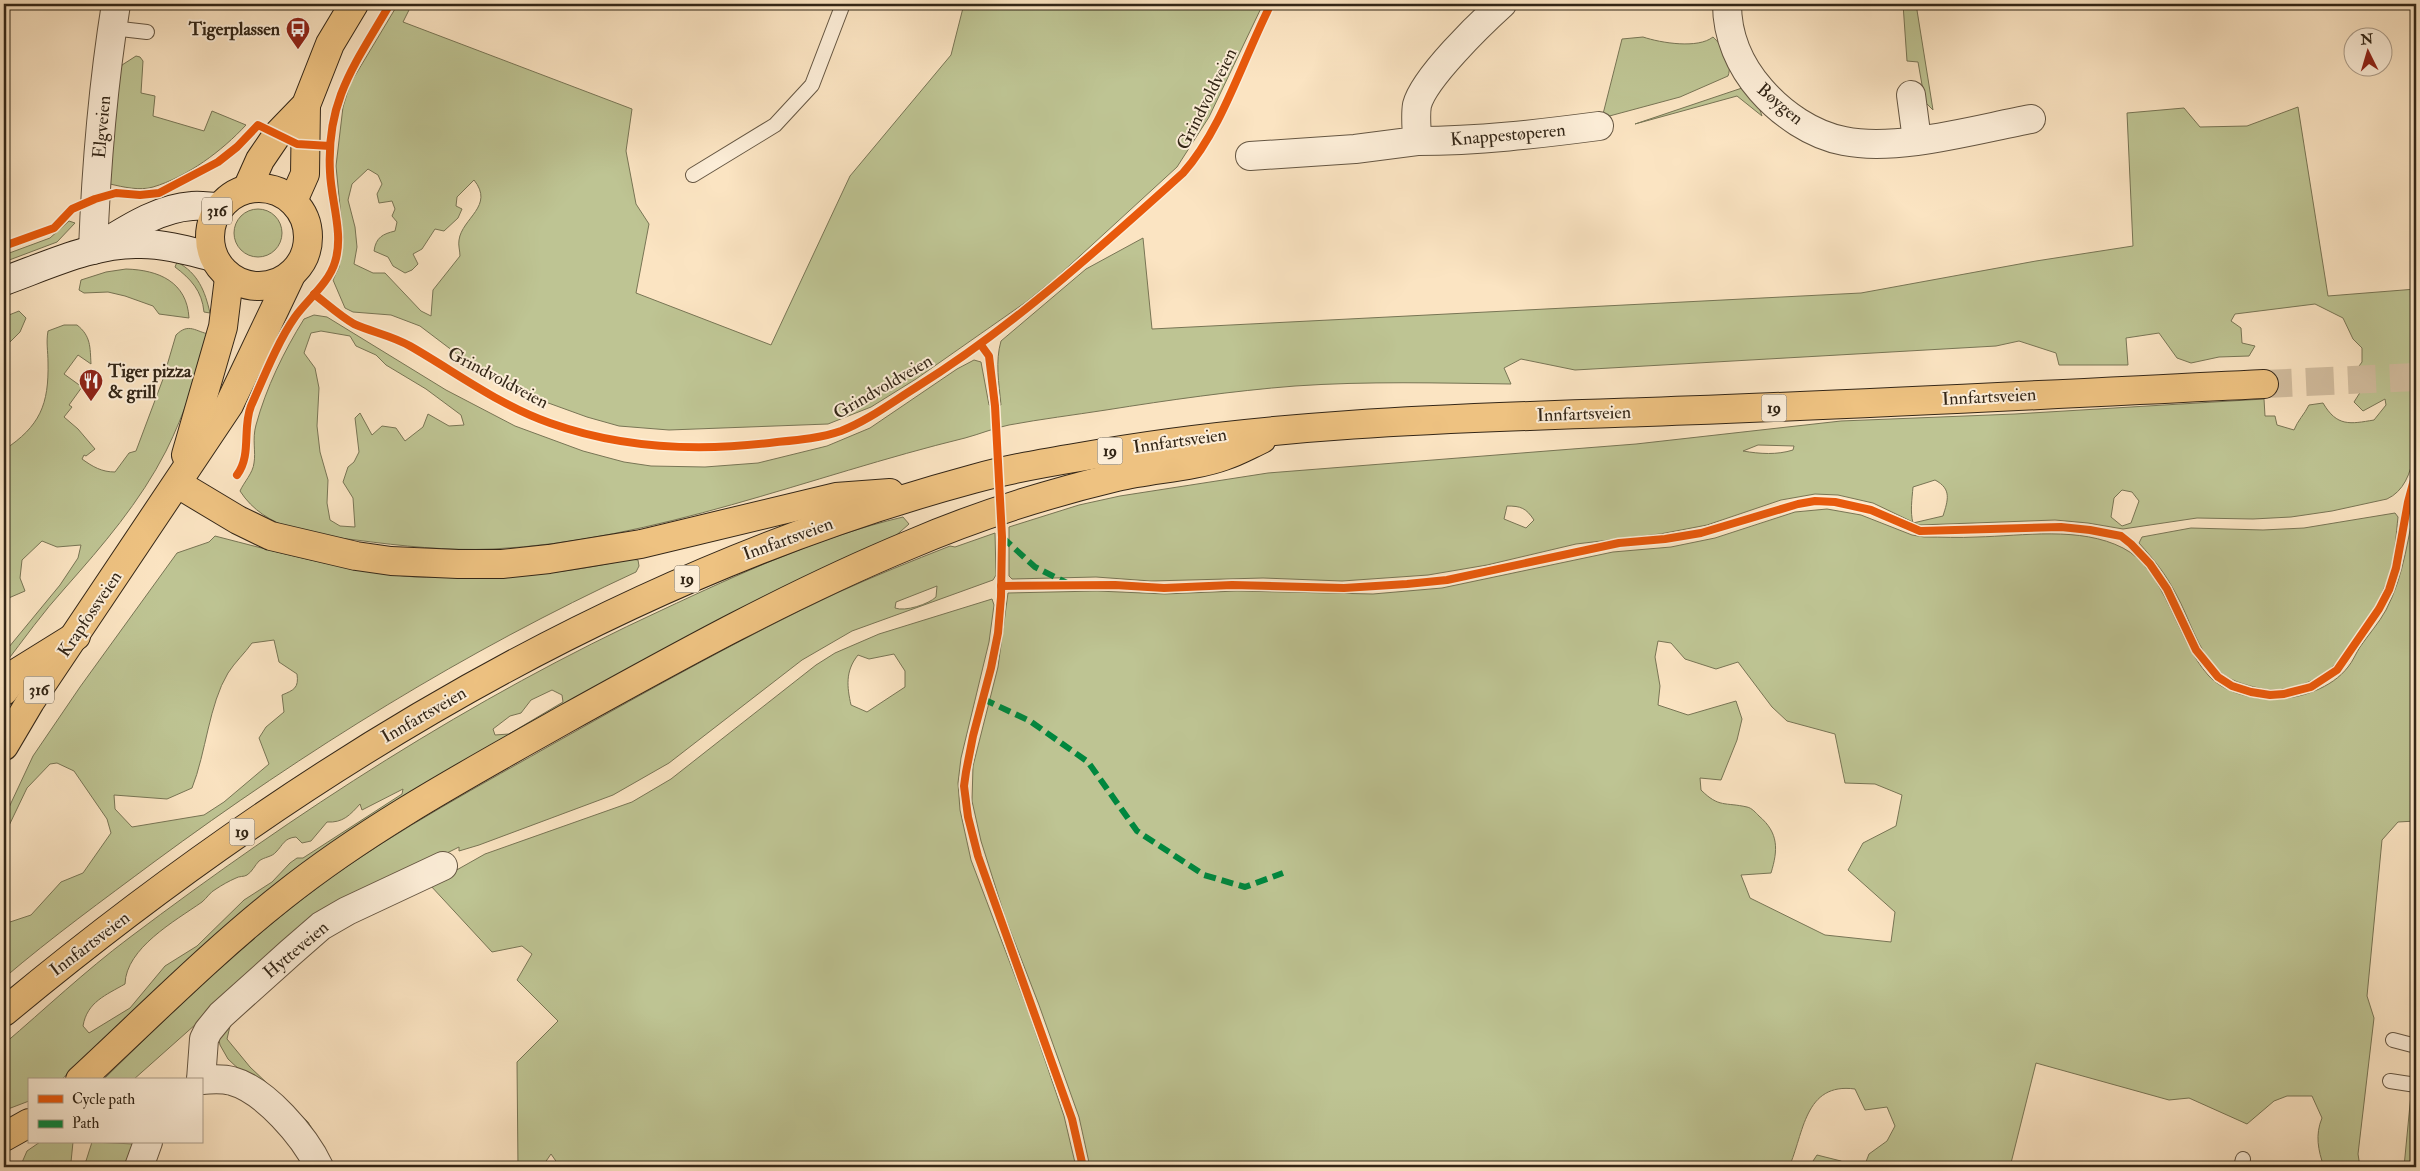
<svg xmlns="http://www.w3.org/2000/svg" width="2420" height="1171" font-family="'IM FELL Double Pica',serif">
<rect width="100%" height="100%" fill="#fbe4c2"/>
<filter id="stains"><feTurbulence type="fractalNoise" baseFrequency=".004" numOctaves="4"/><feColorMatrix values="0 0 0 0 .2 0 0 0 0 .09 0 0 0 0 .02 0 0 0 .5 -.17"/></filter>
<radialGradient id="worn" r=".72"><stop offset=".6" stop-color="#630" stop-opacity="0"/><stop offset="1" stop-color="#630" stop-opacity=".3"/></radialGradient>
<g fill="#bec493" stroke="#787555" fill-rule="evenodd">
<path d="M398,4H412L403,22L632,109L626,151L636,204L649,224L636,293L771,345L850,176L951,55L964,4H1263L1209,117L1177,167L1057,277L1026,302L916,379L871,407L828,424L669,430L619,426L587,417L518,392L486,376L420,326L391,315L353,312L345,308L333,280L339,267L343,237L336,166L343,107L350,84ZM368,169L378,175L382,184L377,194L379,203L392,201L395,209L392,216L397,222L395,231C383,234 376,237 374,251L388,257L393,266L405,273L412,270L418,264L413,254L422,249L435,229L444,231L458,218L462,209L456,206L457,197L474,180C495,206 462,218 459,240C458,245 460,251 460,256L433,290L431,316L421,311L385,273H373L354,264L357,247L355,227L348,200L352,184Z"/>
<polygon points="1903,4 1916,4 1933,110 1925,102 1918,62 1907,61"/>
<path d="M1643,37C1661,43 1698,49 1713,37C1723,46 1733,63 1728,76L1680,97L1602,118L1622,39Z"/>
<path d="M136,56L140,57L143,61L141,93L155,96L153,116L204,131L212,111L246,125C222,151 187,177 153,187C140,191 123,187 110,184V175L120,72L122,65Z"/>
<polygon points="1742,88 1756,98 1762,116 1737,96 1635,124"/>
<path d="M2298,107L2328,296L2416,289V343L2412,388L2416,394C2416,428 2420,484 2387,499L2332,511L2291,517L2253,519L2197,518L2123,529L2088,523L2055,520L1919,525L1873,503L1838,495L1815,494L1781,500L1707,525L1660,534L1576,544L1487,565L1428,575L1342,581L1263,578L1151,581L1096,577L1012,579L1009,576V527L1079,505L1120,496L1268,473L1636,444L1841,421L2015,414L2264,399L2265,416H2275L2277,425L2294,430C2298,420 2304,415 2309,405L2323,403C2337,427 2350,424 2374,420L2386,405L2385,399L2363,411L2354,402L2361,391L2354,373L2362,362V348L2353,339L2343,318L2315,304L2235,314L2231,321L2241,328L2242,343L2255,346L2249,356L2219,357L2191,363L2177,358L2159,333L2126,338L2128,365H2059L2056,353L2019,341L1996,346L1575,370L1521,359L1504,368L1511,384C1439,383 1367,381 1295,386C1232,391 1169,400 1106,410C1074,415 1041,419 1009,425C994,428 980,434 965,438C809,476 656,541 493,549C447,551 402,546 356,540C314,535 265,530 240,491C244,482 253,473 254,463C256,452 252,439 256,425C266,388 284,351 304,319L314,315L327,317L446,390L515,426L583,451L624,462L651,466L705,467L758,463L827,446L870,428L957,369L974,360L981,362L989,405H1001C999,383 995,362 1001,341L1086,269L1143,238L1152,329L1861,293L2036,261L2133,246L2127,113L2184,108L2200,127L2247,126ZM321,331L350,336L356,346L376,355L386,365L426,389L461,415L464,425L449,426L428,414L423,427L405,441L396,428L382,426L372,435L360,413L355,418L359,452L354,462L348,467L343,482L353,498L355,527L340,526L330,520L327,503L328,480L320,452L317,426L319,388L315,368L304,353L311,333ZM1758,445L1794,446L1793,450C1777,455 1760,454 1743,451ZM1935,480C1952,489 1948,500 1943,516L1913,523C1910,512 1912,499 1913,487ZM2122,490L2132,492L2139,501L2131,523L2122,526L2111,517L2114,498ZM1507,506C1521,506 1526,508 1534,520L1526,528L1504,519Z"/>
<circle cx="258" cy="233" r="24"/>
<polygon points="69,221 75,223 57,242 4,262 4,255 50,238"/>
<path d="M177,262C198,273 205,291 210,313L204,312C202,291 191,279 175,267Z"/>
<path d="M126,269C159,270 187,282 189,318L159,314L153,306L125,296L108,292L84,293L79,290L81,280L106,272Z"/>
<polygon points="19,311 26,318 20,332 4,348 4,317"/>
<path d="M64,325H77C91,336 90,347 91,364L78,355L64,374L82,387L69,405L72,407L64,417L78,429L95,449L86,456L84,455L82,459C93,467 102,472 115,472L129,453L136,451L163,379L176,335C189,322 196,332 209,334C197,374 185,413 166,451C140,502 103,545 65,588C43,612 24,639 4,665V653L60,585L78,558L81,545L57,547L42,541L22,560L20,578L25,591L4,600V450C40,426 49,405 48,362C48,352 46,342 48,331Z"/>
<path d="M2416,497V821L2398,822L2382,840L2367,996L2374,1018L2358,1154L2360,1167H2324C2318,1150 2315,1135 2322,1118L2312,1096H2287L2274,1101L2247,1124L2189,1098L2169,1100L2036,1063L2010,1167H1864L1869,1154L1887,1141L1895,1126L1887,1107L1865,1110L1855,1089C1804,1082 1804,1134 1789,1167H1090L1079,1117L1039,1005L1005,917L981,841L972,801L973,766L998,667L1008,593L1097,591L1165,594L1237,591L1373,594L1442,588L1613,552L1671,547L1715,538L1795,512L1827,509L1861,515L1912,535L1924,537C1942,537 1959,538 1977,537C2023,536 2080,526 2123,548C2165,569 2177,641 2208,675C2224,693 2252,699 2274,699C2300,699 2332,688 2348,667C2353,661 2356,653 2360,647C2368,635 2379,623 2386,610C2404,576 2409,534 2416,497ZM1658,641L1671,643L1685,659L1716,669L1738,662L1772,707L1787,721L1835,734L1845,783L1875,784L1902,795L1896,826L1863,843L1848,870L1895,912L1891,942L1825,935L1750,898L1741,875L1771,873C1778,850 1779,833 1759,816C1756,813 1752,808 1747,807C1725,802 1719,808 1701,790L1700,778L1721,780L1737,740L1742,719L1736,701L1688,715L1658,705L1660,686L1655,657Z"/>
<path d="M2395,513L2398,517C2396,535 2395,555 2390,573C2382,599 2351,651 2330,669C2314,683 2284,693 2263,689C2245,685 2228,681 2216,668C2196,647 2190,619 2176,594C2165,573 2155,561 2139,543L2142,537L2191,528L2263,530L2304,528Z"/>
<path d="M903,517L909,524L892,539L669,650L153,995L61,1080H29V1101L8,1109L4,1106V1044C45,1009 85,971 129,938C296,812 471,698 662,610C739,574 819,537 903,517ZM552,690L562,695L563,702L509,734L495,735L493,729L510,716L521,713L531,700ZM403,789L402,794L303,858H297L290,863L272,882L244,900L197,946L165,966L130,1008L89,1033L83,1026C87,1002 106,995 125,984C126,948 175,921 202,902C207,898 210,892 216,889C222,885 229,881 236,878C239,876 244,877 247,875C252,872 255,865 259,861C264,857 272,857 276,852C283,845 284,838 296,837L302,843L311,841L327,822C343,823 350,815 360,804L362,810Z"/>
<path d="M995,533L996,575L993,580L852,631L802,660L669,763L613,795L479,845L459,851V847L391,881L223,1000L133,1080H103C174,1010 246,940 326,881C400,828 481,785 560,740C651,689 743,637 837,593C874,576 912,561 950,546L955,547ZM937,586L936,597C929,604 905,612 895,608L896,602Z"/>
<path d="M215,536C277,552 339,569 404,576C419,578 434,577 449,577C511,578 570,573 630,559L638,560L639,566L636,572C465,651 306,750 154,862C103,900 52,937 4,978V924L31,915L61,882L83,873L111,833L107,819L74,771L57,763L50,764L27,788L4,836V818L33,756L80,687L177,553L209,542ZM274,640L279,662L297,674C299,688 294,690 282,695L284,712L266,727L259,738L269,764L224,802L204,815L132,827L115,809L114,795L167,799L192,788C206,753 209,704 228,673C235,662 245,653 252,643Z"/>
<path d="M992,599L994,605L989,642L961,758L958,783L960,810L971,860L1029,1013L1064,1116L1076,1167H560L551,1154L542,1167H518L517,1062L558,1021L517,980L532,954L522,946L492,952L430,885L485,854L632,802L671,779L816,665L835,653L879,634ZM894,654L905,671V687L867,712L851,705C847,687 845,671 858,655L869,659Z"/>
<polygon points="265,991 230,1026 227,1039 250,1067 308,1122 325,1150 228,1059 220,1045 218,1035"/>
<polygon points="2415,1093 2413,1167 2404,1167 2411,1094"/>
<polygon points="40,1142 73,1142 71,1162 78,1166 86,1161 92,1142 134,1144 123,1167 20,1167 27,1151"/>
<polygon points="1817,1155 1841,1161 1850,1167 1809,1167"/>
</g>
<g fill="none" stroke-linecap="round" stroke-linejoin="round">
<polyline stroke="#d3bea0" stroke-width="28" stroke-dasharray="28 14" stroke-linecap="butt" points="2264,384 2416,377"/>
<defs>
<g id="lane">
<polyline points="112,28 147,32"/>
<polyline points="693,175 775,125 812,85 843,4"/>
<polyline points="2393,1040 2416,1046"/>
<polyline points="2390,1081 2416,1085"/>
<polyline points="2241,1167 2243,1159"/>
</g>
<g id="street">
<path d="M1727,4C1727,36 1740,66 1761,90C1782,114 1812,135 1844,141C1898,152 1977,129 2031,119"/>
<polyline points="1911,95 1917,140"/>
<path d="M1417,141C1479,141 1538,134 1599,126"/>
<path d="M1250,156L1355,149L1417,141C1417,130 1415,116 1417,105C1424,78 1480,24 1502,4"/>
<path d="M93,250C96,168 103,85 116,4"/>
<polyline points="201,1080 204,1039 208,1031 221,1015 290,953 321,926 347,911 443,866"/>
<path d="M201,1080C211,1079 222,1078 232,1081C265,1090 305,1137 319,1167"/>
<polyline points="139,1167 148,1142"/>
</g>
<g id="secondary">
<path d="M103,244C129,228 160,208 192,206C201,205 211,207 220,207"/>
<path d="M4,281C46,266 96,242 141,244C166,244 189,251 213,257"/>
</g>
<g id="primary">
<circle cx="259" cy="237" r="49"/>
<polyline points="247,189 260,160 277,135 306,105 330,44 354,4"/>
<polyline points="293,201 305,174 306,105"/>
<polyline points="186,455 223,327 229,278"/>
<polyline points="4,746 30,702 229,405 290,277"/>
</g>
<g id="highway">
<polyline points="178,484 238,520 271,536 356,556 391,561 458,564 502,564 549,559 641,544 836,497 890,493"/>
<polyline points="4,691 18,672 76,636"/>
<path d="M4,1012C288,776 614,576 973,479C1008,469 1044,463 1080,457C1267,423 1457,418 1647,412C1852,405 2058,394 2264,384"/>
<path d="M80,1080C147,1018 212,952 283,896C371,826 470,773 567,718C679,656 791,594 909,545C976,516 1046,494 1117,477C1150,469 1194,467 1224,456C1237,452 1249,445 1262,439"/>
<polyline points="4,1137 29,1123"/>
</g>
</defs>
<use href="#lane" stroke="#655642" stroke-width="16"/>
<use href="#street" stroke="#655642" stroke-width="30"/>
<use href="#secondary" stroke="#332617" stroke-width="30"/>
<use href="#primary" stroke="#332617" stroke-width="30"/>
<use href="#highway" stroke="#332617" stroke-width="30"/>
<use href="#lane" stroke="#fcedd7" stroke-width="14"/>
<use href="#street" stroke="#fcedd7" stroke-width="28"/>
<use href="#secondary" stroke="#fcedd7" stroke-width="28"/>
<use href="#primary" stroke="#eec281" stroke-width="28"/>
<use href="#highway" stroke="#eec281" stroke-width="28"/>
<g stroke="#00873e" stroke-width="6" stroke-dasharray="12 6" stroke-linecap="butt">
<polyline points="1002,537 1035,567 1067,583"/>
<polyline points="983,699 1030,721 1088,762 1137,831 1204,875 1245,887 1283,873"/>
</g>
<defs>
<g id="cycleway">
<polyline points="4,246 54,228 72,209 95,199 116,193 140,195 159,193 218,162 237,147 258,125 297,144 330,146"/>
<path d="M314,294C327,304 340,316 354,324C372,332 393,336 410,346C457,373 499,405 550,423C623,449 700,452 777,442C798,440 821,438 841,431C867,421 891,403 915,388C1013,327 1097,250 1183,173C1222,130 1244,56 1271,4"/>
<polyline points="981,345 989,356 995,406 1002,537 1001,597 998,633 991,668 973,736 966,772 964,786 968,817 978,856 1072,1119 1083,1167"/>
<path d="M237,475C252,455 242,428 251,406C263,379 278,341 295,317C307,300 329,283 335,262C344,234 331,201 330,172C326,99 356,63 390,4"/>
<polyline points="1001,586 1115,585 1164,588 1232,585 1344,588 1407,584 1447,580 1619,543 1665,539 1701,533 1798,504 1815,501 1835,502 1871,510 1920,531 2061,527 2090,530 2121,536 2131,544 2150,564 2167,589 2196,650 2218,677 2232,686 2251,692 2270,695 2284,694 2311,687 2337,670 2379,609 2389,590 2396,568 2408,502 2416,472"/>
</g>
</defs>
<use href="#cycleway" stroke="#fcedd7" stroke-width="11"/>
<use href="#cycleway" stroke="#e8590c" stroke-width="8"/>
</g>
<defs>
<symbol id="bus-pin" viewBox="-11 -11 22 30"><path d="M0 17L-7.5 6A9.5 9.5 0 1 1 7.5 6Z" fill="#8f2418" stroke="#fcedd7"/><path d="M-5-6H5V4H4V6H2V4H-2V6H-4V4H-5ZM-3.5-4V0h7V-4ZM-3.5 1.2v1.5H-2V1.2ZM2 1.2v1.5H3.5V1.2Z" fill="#fff"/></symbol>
<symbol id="restaurant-pin" viewBox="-11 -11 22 30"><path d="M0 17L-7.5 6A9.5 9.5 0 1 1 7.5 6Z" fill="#8f2418" stroke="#fcedd7"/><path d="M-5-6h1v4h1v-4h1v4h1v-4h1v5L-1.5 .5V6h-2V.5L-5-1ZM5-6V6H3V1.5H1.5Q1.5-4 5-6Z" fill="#fff"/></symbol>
</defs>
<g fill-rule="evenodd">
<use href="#bus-pin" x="284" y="15" width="28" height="38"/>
<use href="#restaurant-pin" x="77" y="367" width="28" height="38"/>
</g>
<g text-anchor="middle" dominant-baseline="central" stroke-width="4" stroke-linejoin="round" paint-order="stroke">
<g fill="#fcedd7" stroke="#6f6251" stroke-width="1">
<rect x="202" y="197.5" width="30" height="27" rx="4"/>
<rect x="1761.5" y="394.5" width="25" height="27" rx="4"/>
<rect x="1097.5" y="437.5" width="25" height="27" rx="4"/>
<rect x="674.5" y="565.5" width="25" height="27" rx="4"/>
<rect x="24" y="676.5" width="30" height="27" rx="4"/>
<rect x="229.5" y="818.5" width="25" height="27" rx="4"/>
</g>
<g font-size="16" font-weight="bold" fill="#332617">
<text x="217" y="211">316</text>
<text x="1774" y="408">19</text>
<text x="1110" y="451">19</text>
<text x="687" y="579">19</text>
<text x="39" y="690">316</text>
<text x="242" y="832">19</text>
</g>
<g font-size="18" font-weight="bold" fill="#332617" stroke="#fcedd7" text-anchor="end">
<text x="280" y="29">Tigerplassen</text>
<text x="108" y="371" text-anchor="start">Tiger pizza<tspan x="108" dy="21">&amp; grill</tspan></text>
</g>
<g font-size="18" fill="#332617" stroke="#fcedd7">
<text transform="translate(1207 99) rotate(-63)">Grindvoldveien</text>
<text transform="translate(1780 104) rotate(40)">Bøygen</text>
<text transform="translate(102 127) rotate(-85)">Elgveien</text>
<text transform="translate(1508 135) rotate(-5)">Knappestøperen</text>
<text transform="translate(498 378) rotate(28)">Grindvoldveien</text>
<text transform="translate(883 387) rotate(-30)">Grindvoldveien</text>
<text transform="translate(1989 397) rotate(-3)">Innfartsveien</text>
<text transform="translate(1584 414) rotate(-2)">Innfartsveien</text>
<text transform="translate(1180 441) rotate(-8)">Innfartsveien</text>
<text transform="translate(788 539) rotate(-20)">Innfartsveien</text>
<text transform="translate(90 614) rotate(-56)">Krapfossveien</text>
<text transform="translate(424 715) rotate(-30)">Innfartsveien</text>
<text transform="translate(90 944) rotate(-37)">Innfartsveien</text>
<text transform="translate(296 950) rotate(-40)">Hytteveien</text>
</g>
</g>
<rect width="2420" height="1171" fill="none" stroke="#fbe4c2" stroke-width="20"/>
<rect x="5" y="5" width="2410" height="1161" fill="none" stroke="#332617" stroke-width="2.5"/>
<rect x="10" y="10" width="2400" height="1151" fill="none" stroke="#332617"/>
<rect x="28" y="1078" width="175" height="65" fill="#fcedd7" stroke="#ac9d8a"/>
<rect x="38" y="1095" width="25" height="8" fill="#e8590c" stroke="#ac9d8a"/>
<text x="72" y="1104" font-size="15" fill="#332617">Cycle path</text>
<rect x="38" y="1120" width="25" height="8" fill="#00873e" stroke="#ac9d8a"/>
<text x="72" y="1128" font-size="15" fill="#332617">Path</text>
<g transform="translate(2368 52) rotate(355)"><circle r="24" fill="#fcedd7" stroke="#ac9d8a"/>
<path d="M0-4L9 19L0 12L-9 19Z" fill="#8f2418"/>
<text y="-8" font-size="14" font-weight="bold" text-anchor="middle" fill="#332617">N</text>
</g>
<rect width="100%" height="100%" filter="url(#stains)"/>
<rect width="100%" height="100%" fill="url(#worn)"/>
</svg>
